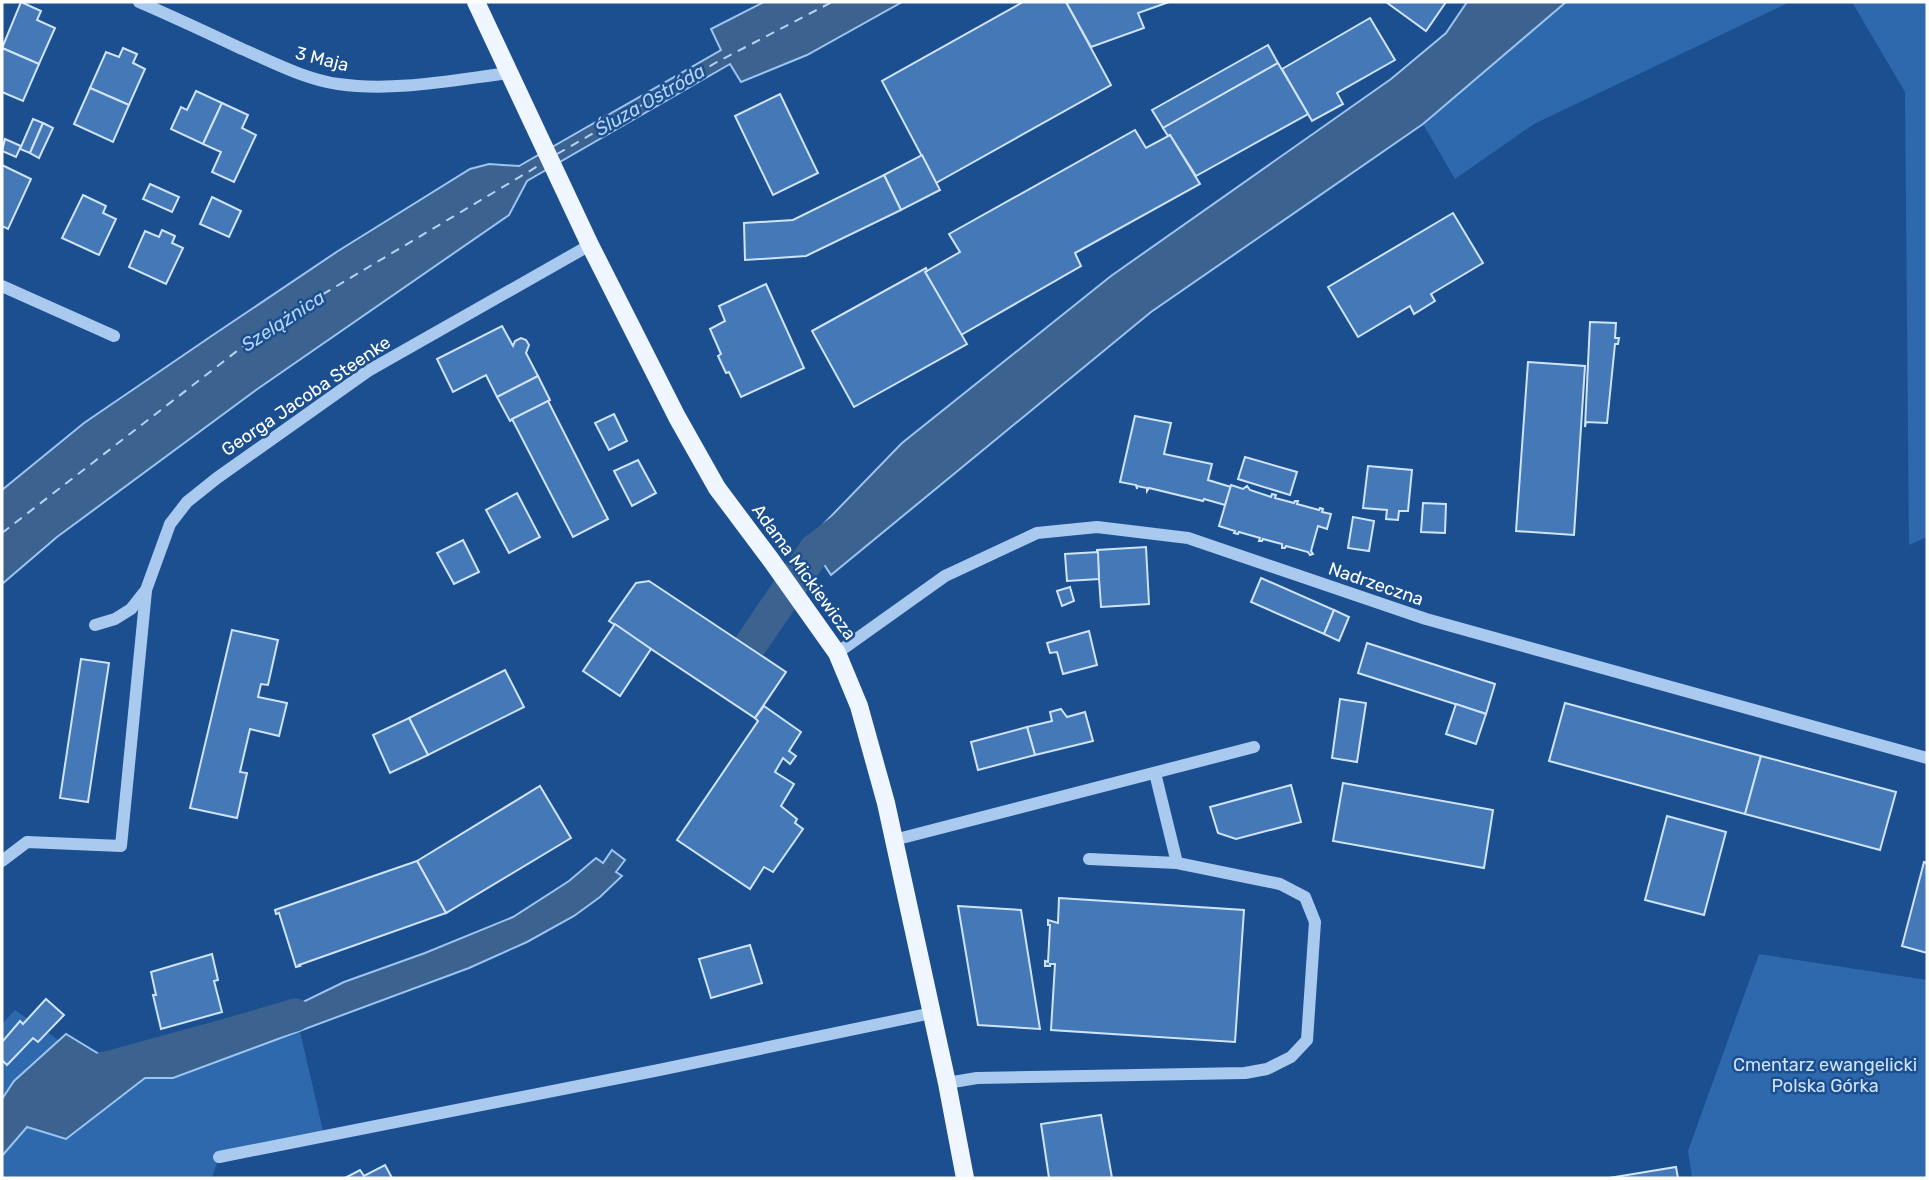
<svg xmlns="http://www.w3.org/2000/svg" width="1929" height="1180" font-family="Rubik,sans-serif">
<rect width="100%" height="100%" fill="#1b4f8f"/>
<g fill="#2e69ad">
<polygon points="1566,2 1790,2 1534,124 1455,179 1423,124"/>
<polygon points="1852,2 1927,2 1927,537 1909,545 1905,92"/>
<polygon points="1759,954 1927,980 1927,1178 1692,1178 1688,1151"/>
<polygon points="15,1010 101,1070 238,1032 296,1014 324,1135 219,1157 212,1178 2,1178 2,1024"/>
</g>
<g fill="#3c6290" stroke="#9cc4f0" stroke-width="2">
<polygon points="764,2 902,2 807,55 741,82 730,64 527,181 509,215 256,390 57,537 2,584 2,490 84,423 213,335 338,251 470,169 489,164 519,166 721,50 711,29"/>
<polygon points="1467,2 1566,2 1423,124 1151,312 831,575 808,540 902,443 1111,276 1391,79 1446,33"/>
<polygon points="612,850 625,860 616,872 622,876 600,897 574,916 527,942 469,968 173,1078 145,1078 66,1139 27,1127 2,1156 2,1099 14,1081 66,1034 99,1054 135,1050 141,1066 238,1037 262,1022 344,982 425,953 513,917 569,881 596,858 603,863"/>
</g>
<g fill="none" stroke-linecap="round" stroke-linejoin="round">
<g stroke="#3c6290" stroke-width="33">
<polyline points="749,647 815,550 851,523"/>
<polyline points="95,1073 100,1070 238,1032 295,1015"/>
</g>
<g stroke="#b5d3f5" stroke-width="2" stroke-dasharray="9 7" stroke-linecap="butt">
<polyline points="557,154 717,62 832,2"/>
<polyline points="2,533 268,327 543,163"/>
</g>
</g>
<g fill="#4478b7" stroke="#cfe3fa" stroke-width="2">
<polygon points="21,2 41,11 37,20 55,28 39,64 2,48"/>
<polygon points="1023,2 1066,2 1111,85 936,183 882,81"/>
<polygon points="1066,2 1169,2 1138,13 1144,28 1091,47"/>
<polygon points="1386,2 1446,2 1426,31"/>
<polygon points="1370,18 1395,60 1337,93 1343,104 1312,121 1282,69"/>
<polygon points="1268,45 1278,63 1163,128 1152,110"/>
<polygon points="2,48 39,64 23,101 2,92"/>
<polygon points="123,48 137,54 133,63 145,69 129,105 90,88 106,52 119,57"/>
<polygon points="1278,63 1308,114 1196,176 1170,135 1168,136 1163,128"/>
<polygon points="90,88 129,105 113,142 74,124"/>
<polygon points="196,91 222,103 203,144 171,129 181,107 187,110"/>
<polygon points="780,94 818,173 773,195 735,116"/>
<polygon points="222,103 248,115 242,128 256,135 234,182 212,172 221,152 203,144"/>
<polygon points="33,119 43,123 30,153 20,149"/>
<polygon points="43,123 53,128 39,158 30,153"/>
<polygon points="1135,130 1146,148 1170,135 1200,184 1075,253 1081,266 961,335 925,272 960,252 949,234"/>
<polygon points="5,139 21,146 16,157 2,151"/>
<polygon points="922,155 940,190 901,210 884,175"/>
<polygon points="2,165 31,179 8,229 2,226"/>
<polygon points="884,175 901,210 806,256 745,260 744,223 793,220"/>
<polygon points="150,184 179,197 172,212 143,199"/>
<polygon points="83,195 106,206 103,213 116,219 99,255 62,238"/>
<polygon points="212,197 241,211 229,237 200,224"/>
<polygon points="1453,213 1483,263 1431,294 1435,301 1414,314 1410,306 1358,337 1328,287"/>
<polygon points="162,230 175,236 172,243 183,248 166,284 129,267 145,231 159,237"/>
<polygon points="926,268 927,271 925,272 967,344 854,407 812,331"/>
<polygon points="766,284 804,368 741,397 729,372 726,373 718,356 721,354 710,329 725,321 719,306"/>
<polygon points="1590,322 1616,323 1615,338 1619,338 1618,344 1615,344 1607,423 1586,422 1585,427"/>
<polygon points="502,326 513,346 515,341 521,338 526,340 529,345 526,353 538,376 497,397 486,375 453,392 437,359"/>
<polygon points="1528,362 1585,366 1574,535 1516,531"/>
<polygon points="538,376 550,400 510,421 497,397"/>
<polygon points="548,401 608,519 573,537 512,419"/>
<polygon points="614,414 627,441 609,450 595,423"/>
<polygon points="1135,416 1171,423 1164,454 1212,464 1208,480 1231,487 1225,505 1204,499 1203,501 1149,488 1147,491 1147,488 1137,486 1137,489 1136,485 1120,482"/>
<polygon points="1245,457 1297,472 1290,495 1238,479"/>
<polygon points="638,460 656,493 632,506 614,471"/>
<polygon points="1368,466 1412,470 1408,511 1399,511 1398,520 1386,519 1387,510 1363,508"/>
<polygon points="1231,485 1243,489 1247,486 1250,490 1271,497 1272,494 1276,495 1275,498 1294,503 1295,501 1298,501 1297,504 1319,510 1320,508 1323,509 1322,512 1331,514 1327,529 1318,526 1311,551 1313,554 1310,555 1308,552 1286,546 1285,548 1282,548 1282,544 1263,539 1262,541 1259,541 1260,538 1239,532 1238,534 1234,533 1235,531 1219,526"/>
<polygon points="517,493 540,537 509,553 486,510"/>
<polygon points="1423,503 1446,504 1445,533 1421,532"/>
<polygon points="1353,517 1374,521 1369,551 1348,548"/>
<polygon points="463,540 479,572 454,584 437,553"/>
<polygon points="1146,547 1149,604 1101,607 1097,550"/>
<polygon points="1098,552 1099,579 1067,581 1065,554"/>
<polygon points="1261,578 1334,610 1324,634 1251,602"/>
<polygon points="649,581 786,672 755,718 609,621 636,583"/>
<polygon points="1070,587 1074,601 1062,606 1057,591"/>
<polygon points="1334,610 1349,617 1339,641 1324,634"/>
<polygon points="615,624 651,649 620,696 583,671"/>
<polygon points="232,630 278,640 268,685 261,684 258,697 287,703 279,736 250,729 240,772 247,773 237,818 190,808"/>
<polygon points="1089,631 1097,665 1063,674 1057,652 1050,653 1047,643"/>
<polygon points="1367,643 1495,684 1486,714 1358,673"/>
<polygon points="81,659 109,663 88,802 60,798"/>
<polygon points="505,670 524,707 428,755 409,718"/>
<polygon points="1340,699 1366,703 1357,762 1332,758"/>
<polygon points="1565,703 1761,756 1745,814 1549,761"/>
<polygon points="1456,704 1486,714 1476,744 1446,734"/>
<polygon points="764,706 801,732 789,751 796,756 790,764 783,758 775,772 794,784 781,806 797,819 795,823 803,829 773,872 764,867 750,889 677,840 758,721 755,718"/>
<polygon points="1061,709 1067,717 1085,712 1093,741 1035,755 1027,727 1052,721 1050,712"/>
<polygon points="409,718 428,755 390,773 373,735"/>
<polygon points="1027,727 1035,755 978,770 971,742"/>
<polygon points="1761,756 1896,792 1880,850 1745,814"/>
<polygon points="1343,783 1493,810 1484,868 1333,841"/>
<polygon points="1291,785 1301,822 1236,839 1218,833 1210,807"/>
<polygon points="540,786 571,838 446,913 417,861"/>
<polygon points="1667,816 1726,832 1704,915 1645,900"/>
<polygon points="417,861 446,913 299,965 300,966 296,967 279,913 276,914 275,910"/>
<polygon points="1924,862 1927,863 1927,953 1902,946"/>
<polygon points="1059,898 1244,910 1235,1042 1051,1030 1055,964 1050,964 1050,966 1045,966 1045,961 1048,962 1050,925 1048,925 1048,920 1058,923"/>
<polygon points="958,906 1021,910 1040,1029 978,1025"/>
<polygon points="750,945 762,983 711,998 699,959"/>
<polygon points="212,954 218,980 214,981 222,1012 161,1029 153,995 156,995 151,972"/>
<polygon points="46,999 64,1015 38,1042 33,1038 7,1065 2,1060 2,1042 20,1021 23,1024"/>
<polygon points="1101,1115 1112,1178 1049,1178 1041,1124"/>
<polygon points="385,1165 392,1178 345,1178 360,1170 364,1176"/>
<polygon points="1676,1167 1678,1178 1609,1178"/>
</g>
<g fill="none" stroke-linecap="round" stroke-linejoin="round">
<g stroke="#a9c9ee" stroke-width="12">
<path d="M139,2C174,17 208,33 242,49C273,62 304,79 338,84C394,92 453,80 509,73"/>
<polyline points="2,286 114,336"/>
<polyline points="95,625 115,619 131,609 146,590 170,524 187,502 217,478 368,371 590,245"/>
<polyline points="837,653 945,576 1037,533 1097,527 1188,538 1426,619 1927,758"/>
<polyline points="894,840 1254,747"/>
<polyline points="1089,859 1177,863"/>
<polyline points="2,861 27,842 121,846 146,591"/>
<polyline points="947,1083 977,1078 1245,1073 1267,1069 1291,1057 1307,1040 1315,922 1305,897 1280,884 1177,863 1155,773"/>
<polyline points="219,1157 659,1070 932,1013"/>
</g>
<polyline stroke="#f0f6ff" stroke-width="18" points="476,2 590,245 677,417 717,488 771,560 837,653 859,706 886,803 947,1083 965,1178"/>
</g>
<g text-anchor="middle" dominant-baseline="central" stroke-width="5" stroke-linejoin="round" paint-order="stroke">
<g font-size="18" fill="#fff" stroke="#1b4f8f">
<text transform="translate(322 59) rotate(14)">3 Maja</text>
<text transform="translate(306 396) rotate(-34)">Georga Jacoba Steenke</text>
<text transform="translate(804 572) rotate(54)">Adama Mickiewicza</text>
<text transform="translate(1376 584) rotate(19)">Nadrzeczna</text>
</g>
<g font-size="18" fill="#cfe3fa" stroke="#1b4f8f">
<text x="1825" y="1065">Cmentarz ewangelicki<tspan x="1825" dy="21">Polska Górka</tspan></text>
</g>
<g font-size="19" font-style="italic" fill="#b5d3f5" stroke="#1b4f8f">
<text transform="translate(650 100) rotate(-30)">Śluza Ostróda</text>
<text transform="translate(283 321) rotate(-33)">Szelążnica</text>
</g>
</g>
<rect width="1929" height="1180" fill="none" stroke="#ffffff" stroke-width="7"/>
</svg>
